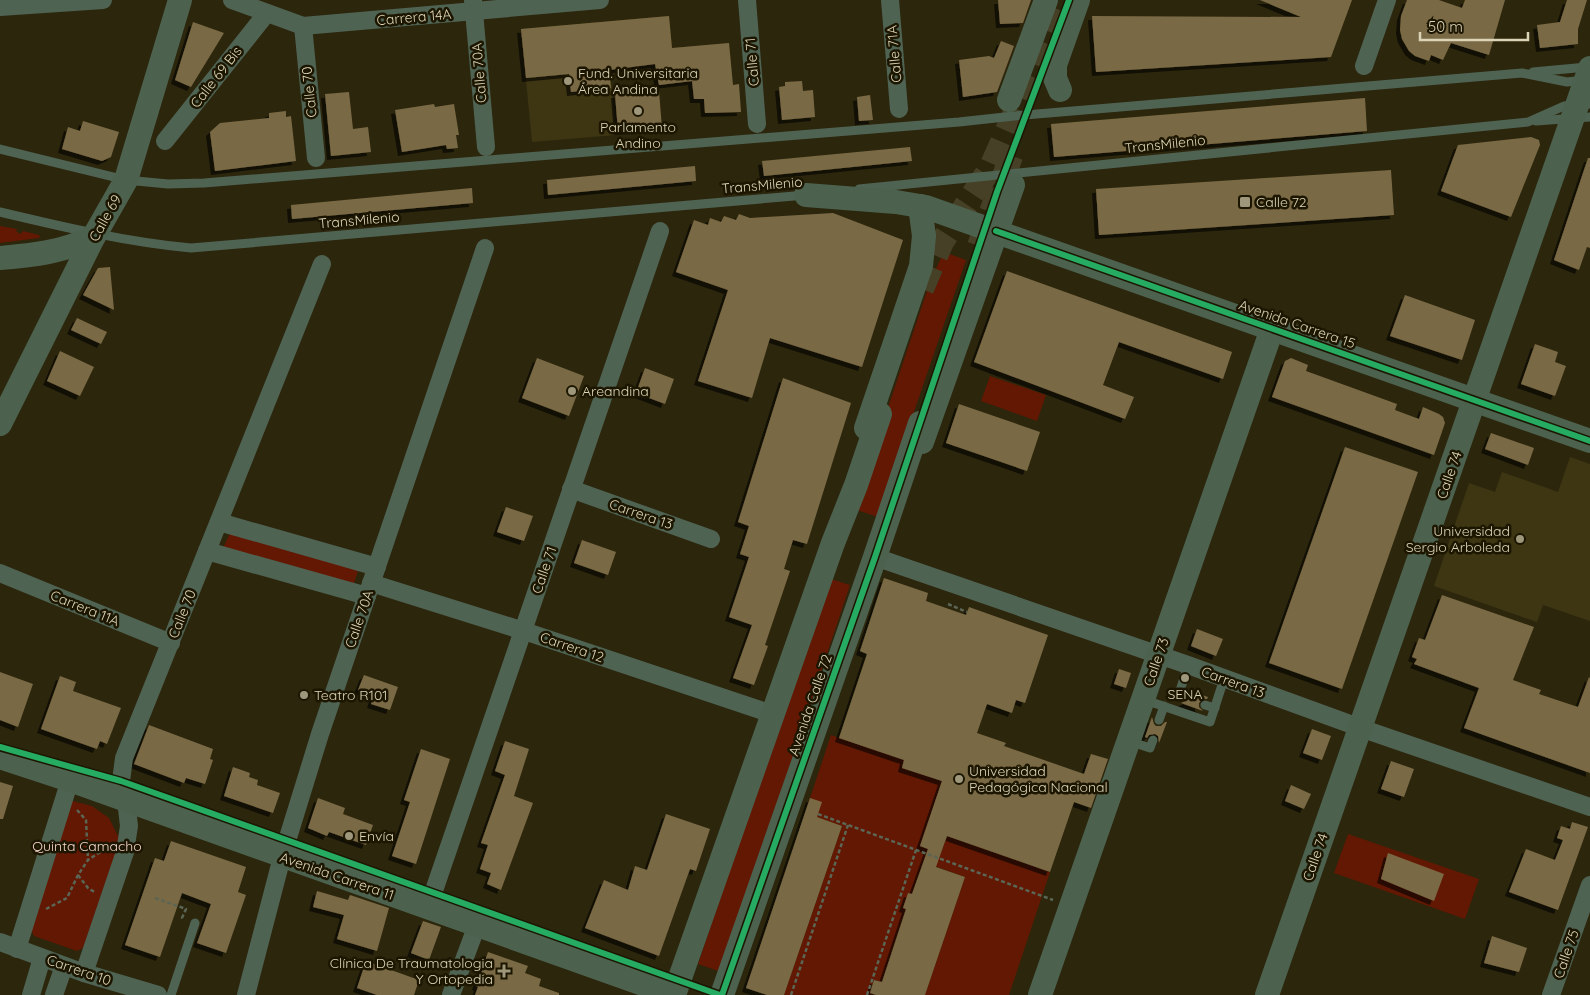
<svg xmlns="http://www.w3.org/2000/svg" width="1590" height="995" font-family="Quicksand,sans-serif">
<defs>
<filter id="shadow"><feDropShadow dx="-4" dy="4" stdDeviation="0" flood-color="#0009"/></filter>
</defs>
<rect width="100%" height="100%" fill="#2c260d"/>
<g fill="#3e3612">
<polygon points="669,16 672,48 729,43 732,77 659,85 655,64 610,70 616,135 532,142 521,29"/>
<polygon points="1570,457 1590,464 1590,621 1543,605 1537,622 1434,586 1469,483 1495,492 1502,472 1558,492"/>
</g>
<g fill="#621802">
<polygon points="0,226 17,229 16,231 20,234 23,231 39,235 40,236 39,238 0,243"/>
<polygon points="944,252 966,260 878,517 854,509 931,279"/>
<polygon points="990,376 1046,395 1037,421 981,401"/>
<polygon points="231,531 359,568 353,586 223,548"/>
<polygon points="828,578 850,585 721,972 698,964"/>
<polygon points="831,735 904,760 902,768 959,787 941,853 947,836 1050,872 1009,995 925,995 965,877 923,862 912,894 908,893 906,909 882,982 874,980 870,993 876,995 784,995 842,826 805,813"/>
<polygon points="69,800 92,806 109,818 120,840 83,948 77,951 34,936 30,927"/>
<polygon points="1348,834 1479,879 1465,919 1334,873"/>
</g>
<g fill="#7a6944" filter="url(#shadow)">
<polygon points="998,0 1031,0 1023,23 1000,24"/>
<polygon points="1260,0 1352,0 1331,57 1096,72 1092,16 1301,17"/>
<polygon points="1407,0 1439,0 1462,8 1465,0 1505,0 1489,55 1451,43 1443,60 1431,55 1429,61 1415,56 1409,51 1402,39 1400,30 1401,16"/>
<polygon points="1567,0 1587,0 1578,29 1578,44 1540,48 1537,25 1560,22"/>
<polygon points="669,16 672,48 729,43 733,85 739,84 741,112 705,113 704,99 694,99 692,81 659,85 655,64 609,70 611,88 571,92 569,74 526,78 521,29"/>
<polygon points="193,22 224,33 191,87 175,80"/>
<polygon points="1001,41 1014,46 997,92 963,97 959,60 989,56 994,58"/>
<polygon points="802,81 803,91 813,90 815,117 782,120 779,87 785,86 785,82"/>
<polygon points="659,91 662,128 618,131 615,94"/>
<polygon points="349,92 353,129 368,127 371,152 331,156 325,94"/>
<polygon points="870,95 873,120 859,121 857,97"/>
<polygon points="1365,98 1367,131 1054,157 1051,124"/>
<polygon points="434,104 435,107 454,104 459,135 456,135 458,148 447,149 446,145 402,152 395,110"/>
<polygon points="286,111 286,117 291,116 296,161 215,171 210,132 220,123 269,118 269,113"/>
<polygon points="83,121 119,132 111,157 102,161 62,149 68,127 80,131"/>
<polygon points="1531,137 1539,140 1540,145 1511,217 1441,191 1458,145"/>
<polygon points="910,147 912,161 764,176 762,161"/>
<polygon points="1588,158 1590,158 1590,248 1587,247 1579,270 1554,260"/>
<polygon points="695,166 696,181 548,195 547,180"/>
<polygon points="1391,170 1394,215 1099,235 1096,189"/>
<polygon points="472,188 473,203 292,219 291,205"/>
<polygon points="833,213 903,240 862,367 770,338 752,398 698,381 728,290 676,272 694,220 708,225 710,218 721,222 724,216 736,220 739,214 750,218"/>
<polygon points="110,267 114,310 83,295 98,268"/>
<polygon points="1007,271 1232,352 1223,379 1119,342 1103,385 1134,397 1125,419 974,362"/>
<polygon points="1405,295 1475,320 1462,360 1390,336"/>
<polygon points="77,318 107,332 101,344 71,330"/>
<polygon points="1535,344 1558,352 1555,362 1566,366 1555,396 1521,384"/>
<polygon points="60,351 94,367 80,396 47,381"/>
<polygon points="537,358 584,376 569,416 522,398"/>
<polygon points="1291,358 1308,365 1306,371 1397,404 1395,410 1419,419 1423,407 1439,414 1443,417 1445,423 1434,455 1272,397 1285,361"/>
<polygon points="645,368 674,379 665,404 636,393"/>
<polygon points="783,378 851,403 807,544 793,540 784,569 790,571 765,645 768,646 754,685 733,678 752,625 729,617 749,557 740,554 749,526 738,522"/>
<polygon points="959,404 1040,432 1027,471 946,443"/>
<polygon points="1491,433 1534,448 1528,465 1485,449"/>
<polygon points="1345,447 1418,472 1342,689 1269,663"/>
<polygon points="506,507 533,516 524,541 497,532"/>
<polygon points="582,540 616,552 608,575 574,563"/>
<polygon points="884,578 928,593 926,601 966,615 969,607 1048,635 1025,703 1016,700 1012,713 987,704 977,733 1006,743 1004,746 1084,774 1091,754 1108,759 1091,808 1074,802 1050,872 947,836 936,867 965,877 925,995 876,995 870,993 874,980 882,982 906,909 903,908 908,893 912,894 928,849 920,846 942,781 902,768 904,760 839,738 867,654 860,651"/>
<polygon points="1442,595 1534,627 1513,680 1541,690 1539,694 1578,707 1589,677 1590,678 1590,773 1464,728 1479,688 1414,664 1417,659 1412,657 1419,638 1425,640"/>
<polygon points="1197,629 1223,639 1216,656 1191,646"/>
<polygon points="1119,669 1131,673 1126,688 1114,684"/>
<polygon points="0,672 33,684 18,727 0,720"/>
<polygon points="364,675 398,687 390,710 371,704 374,695 358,690"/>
<polygon points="60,676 76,682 73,691 121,708 107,744 100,741 97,749 41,729"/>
<polygon points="1187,690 1208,697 1207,699 1203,699 1199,703 1199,707 1203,711 1181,703 1190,699 1190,695"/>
<polygon points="1152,717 1154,724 1156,726 1161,726 1165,722 1167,722 1159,743 1158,736 1155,734 1149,735 1147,738 1145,737"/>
<polygon points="149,725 213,749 210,759 213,760 205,784 186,778 184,783 134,764"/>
<polygon points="1312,729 1331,736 1322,760 1303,753"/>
<polygon points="505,741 529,749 514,796 533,803 501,890 487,884 491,873 480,869 488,845 481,843 505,775 495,771"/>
<polygon points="421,749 450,759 416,864 392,856 410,802 404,800"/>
<polygon points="1391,761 1414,769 1404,797 1381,789"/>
<polygon points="233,767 250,773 249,777 258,780 257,785 280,793 273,813 224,796"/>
<polygon points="0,782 13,786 3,819 0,819"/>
<polygon points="1291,785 1311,794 1304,809 1285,801"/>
<polygon points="318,798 345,808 343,814 373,825 366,845 329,832 327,836 308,828"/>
<polygon points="810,798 822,802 817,817 842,826 784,995 767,995 746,988"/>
<polygon points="666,814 710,829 696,871 690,869 659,956 585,928 604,880 628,890 635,866 647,870"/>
<polygon points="1572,822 1588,827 1558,910 1509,892 1526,849 1555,860 1563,840 1557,838 1561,826 1570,829"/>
<polygon points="171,841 246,867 238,892 246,895 226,953 197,943 211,904 182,893 160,957 125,945 155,858 164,861"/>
<polygon points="1388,853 1444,874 1434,901 1381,879"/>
<polygon points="317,891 348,900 350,895 389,908 377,951 337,939 344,915 313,907"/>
<polygon points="423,921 441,927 429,960 411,953"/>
<polygon points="1492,936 1527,948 1519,972 1484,963"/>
<polygon points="488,952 528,966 525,973 541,979 539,986 559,993 559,995 475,995 478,987 476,986"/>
<polygon points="366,961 419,980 414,995 377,995 357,988"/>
</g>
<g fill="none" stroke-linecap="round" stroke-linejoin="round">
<g stroke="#464026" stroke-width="24" stroke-dasharray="24 12" stroke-linecap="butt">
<polyline points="979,246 1014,148"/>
<polyline points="922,289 942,242 991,167 1032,74 1059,0"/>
</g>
<g stroke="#5b6655" stroke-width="2.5" stroke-dasharray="4 2.5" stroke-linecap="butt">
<polyline points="948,604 967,612"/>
<polyline points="77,810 86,820 88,860"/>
<polyline points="818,814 1053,900"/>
<polyline points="78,875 88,888 96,893"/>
<polyline points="155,898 186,909 182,918 184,919"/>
<polyline points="46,909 67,898 78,875 88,860 111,845"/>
<polyline points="791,995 848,825"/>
<polyline points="867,995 916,850"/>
</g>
<g stroke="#4f6353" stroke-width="9">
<polyline points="1533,72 1587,67"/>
<polyline points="1536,121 1590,117"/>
<polyline points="0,149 126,180 168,184 204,183 959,122 1014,116 1522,73 1567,82 1585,80"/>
<polyline points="859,189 1528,122 1564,106 1590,104"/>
<path d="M0,212C63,227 126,242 191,248L806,195"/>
<polyline points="1184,696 1179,694 1188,665"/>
<polyline points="1145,700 1210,722 1224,679"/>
<polyline points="1205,705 1215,708"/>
<polyline points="1159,720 1164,706"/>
<polyline points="1129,741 1150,748 1153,740"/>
<polyline points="171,995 195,923"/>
</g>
<g stroke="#4f6353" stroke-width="18">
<polyline points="232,0 303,26 600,0"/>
<polyline points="473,0 486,147"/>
<polyline points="747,0 757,124"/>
<polyline points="890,0 899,109"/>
<polyline points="0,7 103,0"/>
<polyline points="303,26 316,158"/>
<polyline points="1364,66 1387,0"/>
<polyline points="165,141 267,13"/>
<polyline points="571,489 711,539"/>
<polyline points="219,522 377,567"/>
<polyline points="207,551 367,596"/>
<polyline points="875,557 1188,665 1372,732 1590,807"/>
<polyline points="0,573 171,643"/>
<polyline points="371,583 524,631 772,714"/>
<polyline points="428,908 660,231"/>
<polyline points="0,942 84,973 158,995"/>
<polyline points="17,949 70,780"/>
<polyline points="84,973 125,852 129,826 126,800 121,781 124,758 322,264"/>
<polyline points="31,995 42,958"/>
<polyline points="54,995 64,966"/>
<polyline points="246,995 282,857 320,734 485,248"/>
<polyline points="451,995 477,925"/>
<polyline points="1551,995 1590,885"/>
</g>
<g stroke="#4c624e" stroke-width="24">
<polyline points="1060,90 1055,78 1055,65 1078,0"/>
<polyline points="1009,100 1046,0"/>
<polyline points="806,195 896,202 926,207 1590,441"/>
<path d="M0,258C37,255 59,252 93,238"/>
<polyline points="0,424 93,238 126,180 180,0"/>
<polyline points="866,428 921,266 924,236 920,206"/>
<polyline points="922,442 1013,185"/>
<polyline points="0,757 70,780 674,995"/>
<polyline points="674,995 833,543 856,485 880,414"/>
<polyline points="722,995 875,557 920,423"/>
<polyline points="1040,995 1272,329"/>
<polyline points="1267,995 1590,68"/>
</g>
<defs>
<g id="cycleway">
<polyline points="996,231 1590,441"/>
<polyline points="0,747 121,781 720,995"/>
<polyline points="722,995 875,557 997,192 1069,0"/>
</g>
</defs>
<use href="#cycleway" stroke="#1c1601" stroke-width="9"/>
<use href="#cycleway" stroke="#26ab63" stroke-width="6"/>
</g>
<g fill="#9e977b" stroke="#1c1601" stroke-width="2">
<circle cx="568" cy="81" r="5"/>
<circle cx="638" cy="111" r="5"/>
<rect x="1239" y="196" width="12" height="12" rx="2.5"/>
<circle cx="572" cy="391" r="5"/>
<circle cx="1520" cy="539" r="5"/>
<circle cx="1185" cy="678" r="5"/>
<circle cx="304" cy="695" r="5"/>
<circle cx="959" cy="779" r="5"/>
<circle cx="349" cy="836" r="5"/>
<path d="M501.5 963.5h5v5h5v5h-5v5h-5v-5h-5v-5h5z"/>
</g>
<g text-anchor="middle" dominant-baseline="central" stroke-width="5" stroke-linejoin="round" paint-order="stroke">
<g font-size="14" fill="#dbd4b6" stroke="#1c1601">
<text transform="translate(414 17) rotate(-5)">Carrera 14A</text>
<text transform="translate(894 54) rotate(-95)">Calle 71A</text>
<text transform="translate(752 62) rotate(-95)">Calle 71</text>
<text transform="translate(479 73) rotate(-95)">Calle 70A</text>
<text transform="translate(216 77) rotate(-52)">Calle 69 Bis</text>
<text transform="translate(309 92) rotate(-96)">Calle 70</text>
<text transform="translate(1165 144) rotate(-6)">TransMilenio</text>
<text transform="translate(762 185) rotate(-5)">TransMilenio</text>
<text transform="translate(105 218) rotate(-61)">Calle 69</text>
<text transform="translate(359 220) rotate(-5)">TransMilenio</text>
<text transform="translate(1297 324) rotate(19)">Avenida Carrera 15</text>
<text transform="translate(1449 475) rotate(-71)">Calle 74</text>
<text transform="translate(641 514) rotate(19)">Carrera 13</text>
<text transform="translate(544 570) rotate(-71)">Calle 71</text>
<text transform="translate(85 608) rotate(22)">Carrera 11A</text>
<text transform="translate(182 614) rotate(-68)">Calle 70</text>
<text transform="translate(359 619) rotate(-71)">Calle 70A</text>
<text transform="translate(572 647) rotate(19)">Carrera 12</text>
<text transform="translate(1156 662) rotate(-71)">Calle 73</text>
<text transform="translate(1233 682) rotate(20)">Carrera 13</text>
<text transform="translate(810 705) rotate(-71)">Avenida Calle 72</text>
<text transform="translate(1315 857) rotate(-71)">Calle 74</text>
<text transform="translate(337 876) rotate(19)">Avenida Carrera 11</text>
<text transform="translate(1566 954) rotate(-71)">Calle 75</text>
<text transform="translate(79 970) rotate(19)">Carrera 10</text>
</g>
<g font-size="14" fill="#dbd4b6" stroke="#1c1601" text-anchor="start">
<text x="578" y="73">Fund. Universitaria<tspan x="578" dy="16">Área Andina</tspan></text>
<text x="638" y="127" text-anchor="middle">Parlamento<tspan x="638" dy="16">Andino</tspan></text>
<text x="1256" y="202">Calle 72</text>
<text x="582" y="391">Areandina</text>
<text x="1510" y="531" text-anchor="end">Universidad<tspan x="1510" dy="16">Sergio Arboleda</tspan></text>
<text x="1185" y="694" text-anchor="middle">SENA</text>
<text x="314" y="695">Teatro R101</text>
<text x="969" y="771">Universidad<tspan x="969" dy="16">Pedagógica Nacional</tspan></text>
<text x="359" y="836">Envía</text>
<text x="493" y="963" text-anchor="end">Clínica De Traumatologia<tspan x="493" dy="16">Y Ortopedia</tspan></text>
</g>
<g font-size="14" fill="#f3d3ca" stroke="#1c1601">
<text x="87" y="846">Quinta Camacho</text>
</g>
</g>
<path d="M1420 32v8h108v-8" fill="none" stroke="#dbd4b6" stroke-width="2.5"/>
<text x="1428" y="32" font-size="15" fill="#dbd4b6" stroke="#1c1601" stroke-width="4" paint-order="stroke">50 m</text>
</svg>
